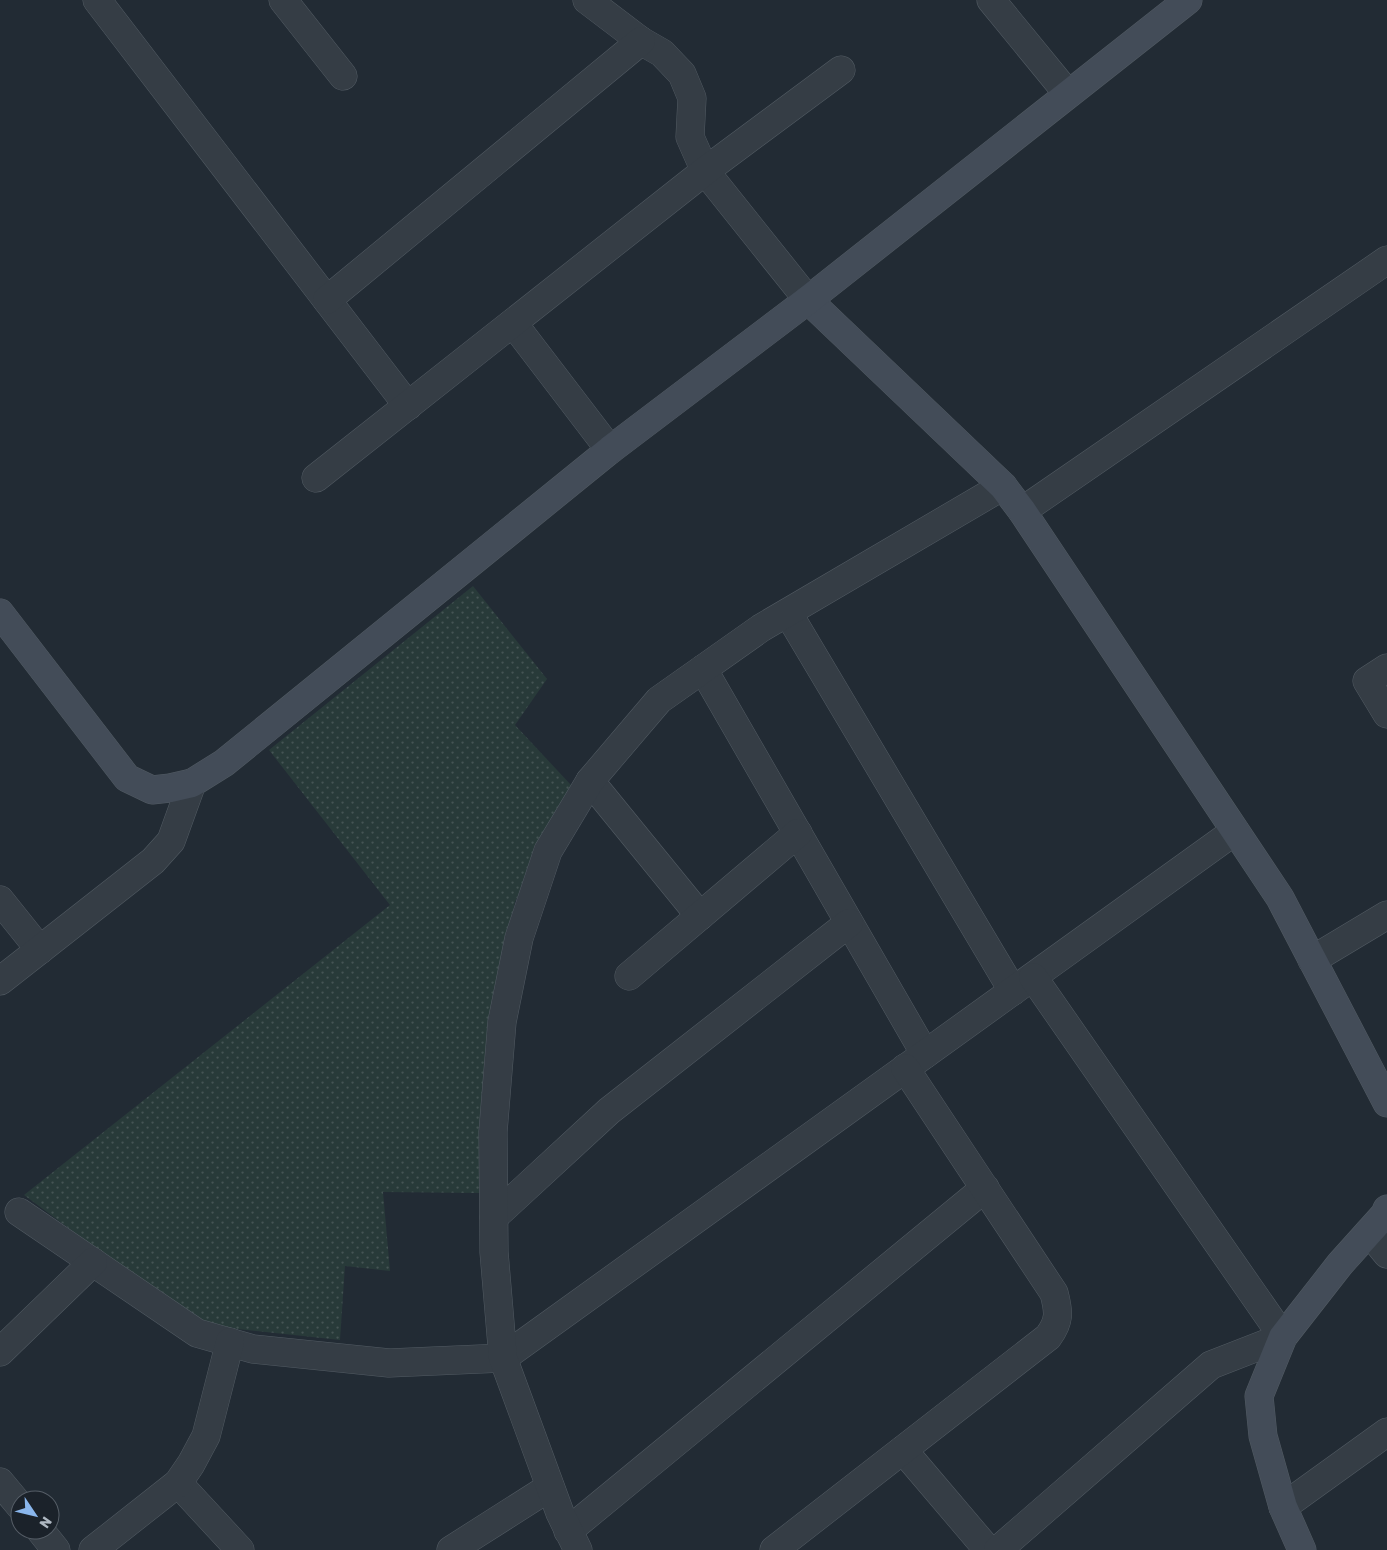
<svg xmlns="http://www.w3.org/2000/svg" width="1387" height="1550" font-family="Rubik,sans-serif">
<defs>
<pattern id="grass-dots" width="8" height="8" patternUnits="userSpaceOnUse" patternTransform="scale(1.25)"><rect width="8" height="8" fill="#283a39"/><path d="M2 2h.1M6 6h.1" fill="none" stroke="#455454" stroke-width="1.8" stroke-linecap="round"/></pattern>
</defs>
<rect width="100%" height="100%" fill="#222b34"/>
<polygon fill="url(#grass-dots)" points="473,586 547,679 515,725 571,785 515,902 491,1021 480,1193 383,1192 390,1271 345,1266 340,1340 199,1325 24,1195 390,905 269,750"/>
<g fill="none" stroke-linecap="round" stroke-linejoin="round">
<defs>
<g id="street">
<polyline points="97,0 408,406"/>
<polyline points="283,0 343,76"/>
<polyline points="587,0 641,41 662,53 682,74 692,98 690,137 705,171 808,300"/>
<polyline points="991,0 1068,94"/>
<polyline points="327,300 641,41"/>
<polyline points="513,323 610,450"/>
<polyline points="316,478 705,171 841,70"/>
<polyline points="1022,511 1387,260"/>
<polyline points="788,613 1013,991"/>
<polyline points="1387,668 1367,681 1387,714"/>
<polyline points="703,669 925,1054"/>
<polyline points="590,781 700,916"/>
<polyline points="0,900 40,950"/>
<polyline points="1312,960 1387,915"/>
<polyline points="629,976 798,833"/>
<polyline points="0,981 153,861 171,841 192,783"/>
<polyline points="19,1212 197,1333 253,1349 389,1363 503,1358 1235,831"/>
<polyline points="494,1217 609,1111 849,923"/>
<polyline points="1369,1232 1387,1254"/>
<polyline points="0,1352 93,1262"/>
<polyline points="903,1450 988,1550"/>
<polyline points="0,1482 20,1506"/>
<polyline points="178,1483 240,1550"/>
<polyline points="1283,1507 1387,1432"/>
<polyline points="40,1530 56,1550"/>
<polyline points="568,1531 985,1188"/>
<polyline points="93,1550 178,1483 191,1464 206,1436 230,1342"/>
<polyline points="451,1550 550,1487"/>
<polyline points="578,1550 560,1513 503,1358 494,1252 493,1132 502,1022 519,938 548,851 590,781 659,700 761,628 1003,486"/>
<path d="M774,1550L1048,1337C1060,1321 1059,1312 1054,1293L905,1068"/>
<polyline points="998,1550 1211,1365 1283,1337 1033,977"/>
</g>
<g id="secondary">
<polyline points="808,300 1003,486 1022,511 1280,898 1387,1103"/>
<polyline points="0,613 127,778 152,790 170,788 192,783 224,763 610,450 808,300 1188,0"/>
<polyline points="1302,1550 1283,1507 1263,1436 1259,1396 1283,1337 1340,1264 1385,1214 1387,1209"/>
</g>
</defs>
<use href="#street" stroke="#525b63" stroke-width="29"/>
<use href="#secondary" stroke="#525b63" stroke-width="29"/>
<use href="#street" stroke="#353d45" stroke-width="28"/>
<use href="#secondary" stroke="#434c58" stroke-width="28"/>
</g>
<g transform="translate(35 1515) rotate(125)"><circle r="24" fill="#1b222a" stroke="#565e67"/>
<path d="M0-4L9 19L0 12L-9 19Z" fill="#8ab6ec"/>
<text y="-8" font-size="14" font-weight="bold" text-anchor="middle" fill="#afb8c2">N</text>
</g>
</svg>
